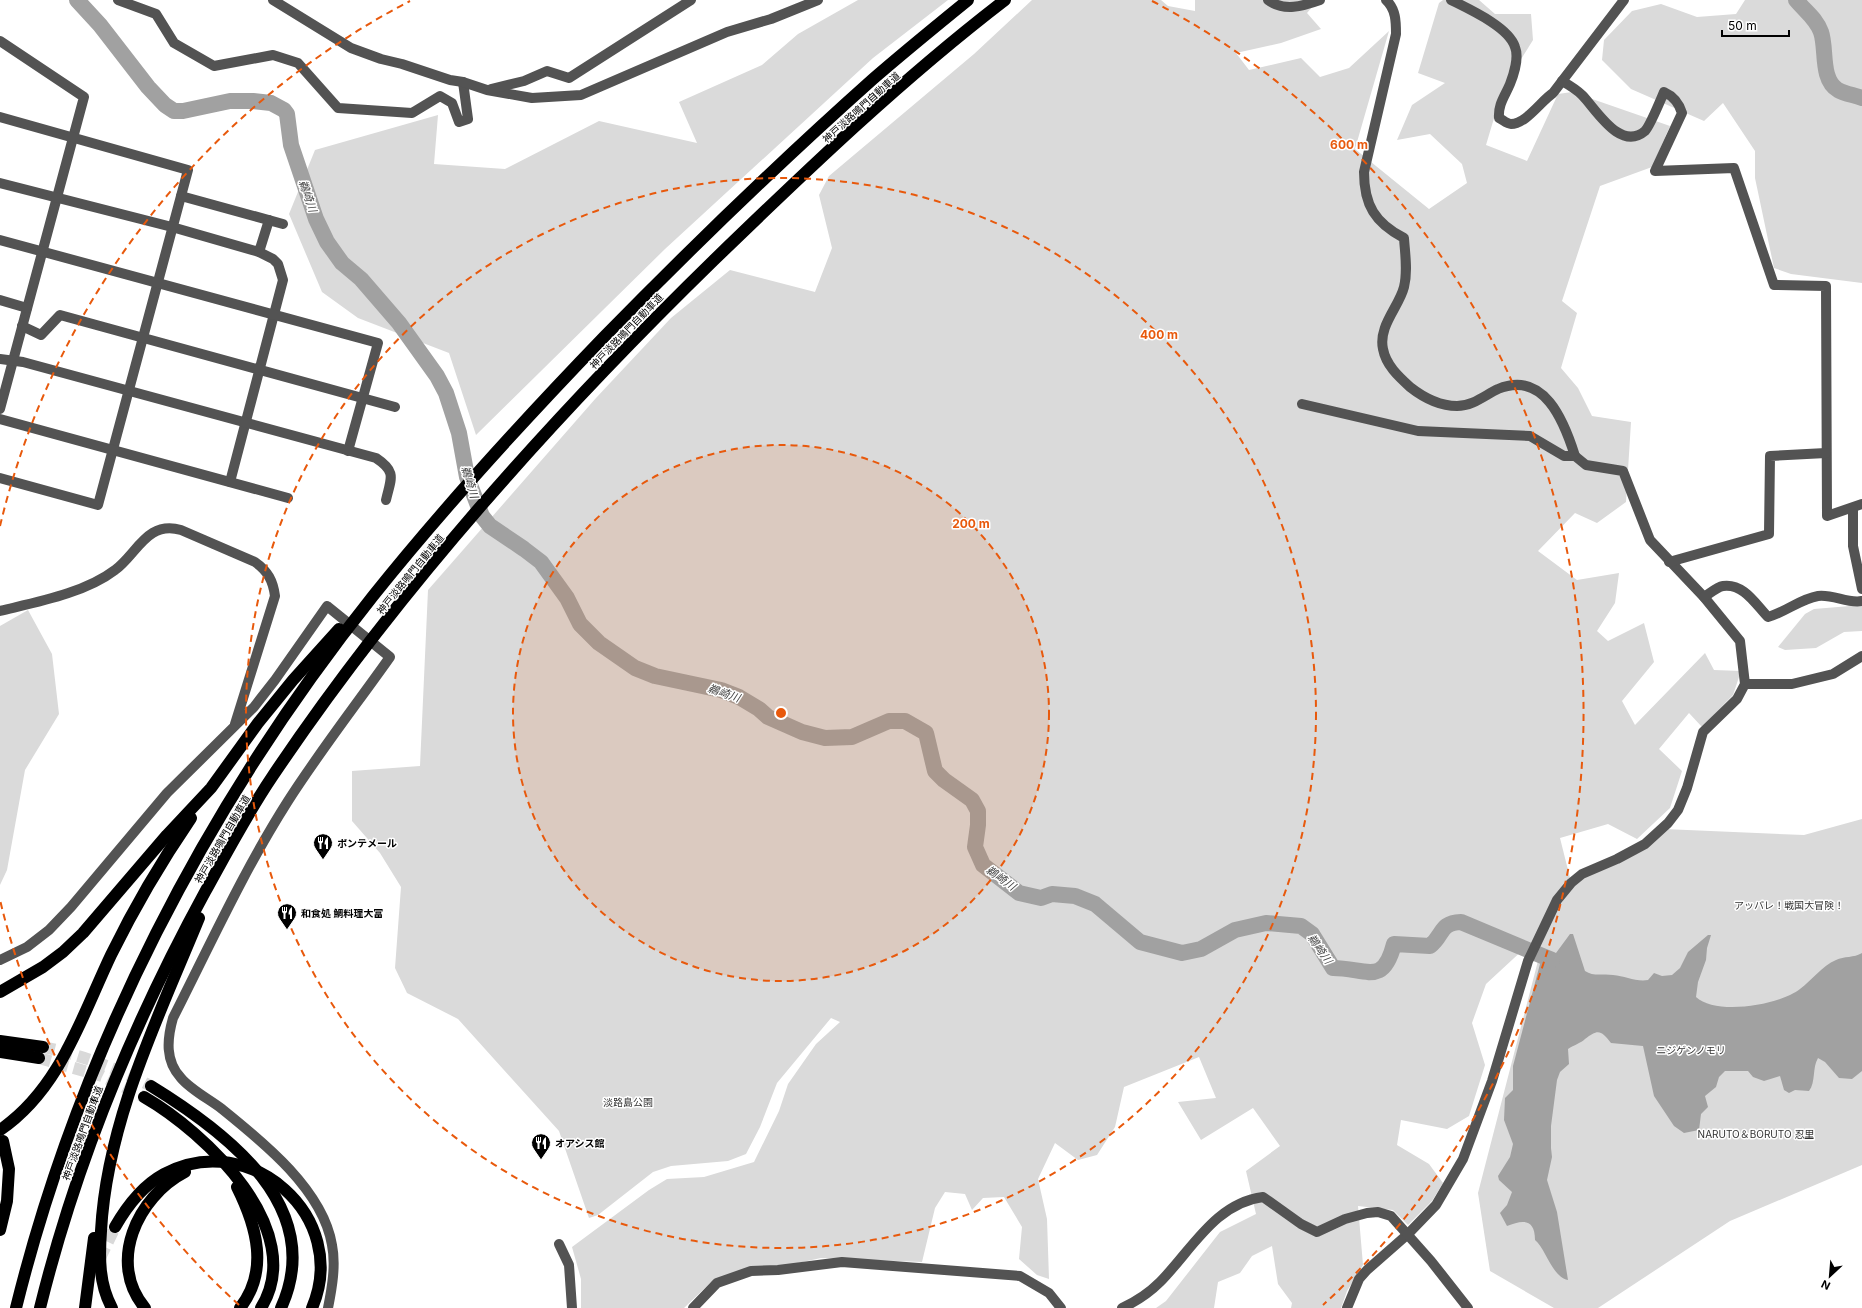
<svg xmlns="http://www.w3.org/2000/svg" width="1862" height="1308" font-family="Inter,'Noto Sans JP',sans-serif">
<rect width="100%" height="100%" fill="#fff"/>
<g fill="#dadada">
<polygon points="858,0 948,0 873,58 665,249 476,435 449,353 358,318 322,292 289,214 315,150 438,115 434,164 505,169 599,121 697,143 679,102 762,65 798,34"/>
<polygon points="1032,0 1161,0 1168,6 1195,11 1195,0 1318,0 1307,13 1321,29 1281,43 1236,53 1249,70 1301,58 1320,77 1349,68 1389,31 1355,149 1429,209 1467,183 1462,164 1430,134 1397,140 1412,105 1445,83 1418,73 1439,3 1443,0 1479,0 1495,14 1531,14 1533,40 1503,88 1486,145 1527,161 1558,94 1572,92 1670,126 1652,167 1600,186 1562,301 1577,313 1561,368 1578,388 1592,416 1631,422 1626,502 1597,523 1575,513 1538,551 1577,580 1619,573 1615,603 1597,631 1608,641 1644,623 1654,662 1622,701 1635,725 1705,653 1714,670 1741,671 1733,695 1702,727 1689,713 1659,749 1682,771 1670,808 1637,839 1608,824 1560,838 1571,882 1664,829 1804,835 1862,819 1862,1165 1730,1221 1598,1308 1554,1308 1490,1271 1478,1193 1540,953 1527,946 1486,984 1472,1023 1485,1065 1469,1116 1447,1129 1401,1120 1397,1145 1429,1164 1443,1183 1432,1201 1408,1225 1393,1210 1358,1206 1363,1265 1347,1291 1341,1308 1291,1308 1292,1303 1278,1284 1272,1246 1252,1256 1240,1273 1218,1282 1214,1308 1156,1308 1166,1301 1220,1232 1256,1214 1246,1171 1280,1146 1253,1108 1201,1140 1178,1102 1216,1098 1199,1057 1124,1087 1115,1127 1097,1155 1078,1160 1055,1143 1038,1179 1047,1219 1049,1279 1037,1275 1019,1259 1022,1227 1004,1197 983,1198 972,1210 965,1194 945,1192 935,1208 922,1262 821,1258 711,1282 684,1308 581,1308 581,1279 572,1247 649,1190 667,1179 704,1177 754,1162 779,1111 788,1084 816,1044 840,1022 831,1018 777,1083 760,1127 746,1154 728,1161 671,1166 653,1172 598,1215 589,1218 559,1131 458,1019 407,993 395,968 401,887 380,853 352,821 352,771 420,766 428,590 596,398 671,318 730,270 815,292 832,248 819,195 829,176 974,54"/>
<polygon points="1745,0 1862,0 1862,283 1791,274 1774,268 1755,178 1755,151 1723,103 1704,121 1631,89 1602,60 1604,40 1632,11 1661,4 1697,17 1736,14"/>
<polygon points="1862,605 1862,631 1844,632 1816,648 1785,650 1778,647 1805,614 1814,609"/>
<polygon points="28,610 52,654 59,714 25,770 7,870 0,885 0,626"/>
</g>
<path fill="#a1a1a1" d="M1570,934H1573L1585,971C1594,977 1603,973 1613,975C1625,976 1636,982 1648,980L1654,973L1662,976L1672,975L1680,968L1688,952L1708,935H1711L1707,948L1706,960L1698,982L1696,997C1716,1016 1780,1005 1800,989C1812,980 1822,966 1836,960C1844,956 1854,958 1862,953V1071L1852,1079L1839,1078L1825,1062L1818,1058C1812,1068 1816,1082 1809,1091L1795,1090L1789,1093L1784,1090L1780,1076L1764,1081L1753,1077L1748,1071H1725L1719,1077L1716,1087L1705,1096L1708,1107L1701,1114L1699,1130L1684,1133L1674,1126L1654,1096L1643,1046L1611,1043C1601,1030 1598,1029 1585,1039C1581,1043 1574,1045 1568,1049L1569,1064L1560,1072L1557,1080L1551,1126V1148L1552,1157L1547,1180L1557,1212L1568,1280C1552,1277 1546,1249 1535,1240C1535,1218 1522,1220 1507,1226L1500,1213L1507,1205L1512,1192L1499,1180L1498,1176L1510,1157L1513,1144L1504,1120L1505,1098L1513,1090V1066L1540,964L1546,956L1550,957L1556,953Z"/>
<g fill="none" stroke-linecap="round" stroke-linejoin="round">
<g stroke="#a1a1a1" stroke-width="16">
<path d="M77,0L100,25L148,87L165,105L174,111H183L230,101H253L271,103L284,110L287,114L291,145L316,219L327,242L342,263L361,279L399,323L437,376L446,393L459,433L467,477L482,516L490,526L524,549L541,562L567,598L580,624L599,643L635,668L655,676L721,690L739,697L759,709L768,717L802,732L825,738L852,737L889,721H905L926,733L935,771L944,780L972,800L978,811V825L975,847L983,865L1019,893L1041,898L1052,894L1075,896L1095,904L1140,942L1182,953L1201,949L1235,930L1266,923L1301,926L1312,934L1333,968C1366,968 1383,987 1394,944L1430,946C1444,935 1439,923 1461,922L1552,960"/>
<path d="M1796,0C1805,11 1816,18 1821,32C1827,49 1820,79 1838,90C1845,94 1854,95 1862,98"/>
</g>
<g stroke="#d9d9d9" stroke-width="12" stroke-dasharray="12 6" stroke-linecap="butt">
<path d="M43,1047C81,1055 116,1068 151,1086"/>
<polyline points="39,1058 102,1076 144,1097"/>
<polyline points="100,1258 115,1227"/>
</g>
<g stroke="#535353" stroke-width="10">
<polyline points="118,0 156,14 174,43 214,66 273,55 298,63 338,108 412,113 440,96 452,103 459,122 468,119 463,82"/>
<polyline points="273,0 351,48 381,59 402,64 450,80 463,82 487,90 532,98 581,95 727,32 771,19 818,0"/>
<path d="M1268,0C1284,12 1303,6 1320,0"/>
<path d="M1386,0C1396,9 1396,22 1396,34L1364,172C1364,205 1375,223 1404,238C1405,254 1408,271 1404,287C1399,307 1378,326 1383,349C1386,365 1398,376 1410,387C1424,398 1439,406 1457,406C1473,406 1485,395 1498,389C1544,370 1564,421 1575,456"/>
<path d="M1451,0C1469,9 1509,27 1515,47C1519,57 1514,74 1510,84C1505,96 1498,104 1499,118C1503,120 1507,124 1511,124C1526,124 1541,101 1553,93L1624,0"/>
<polyline points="0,41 84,97 0,409"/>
<path d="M1562,81C1569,85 1576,89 1582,95C1596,109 1620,152 1645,131C1650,126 1661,99 1664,92C1673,96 1679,103 1682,113L1655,171L1734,168L1774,285L1826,286L1827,516L1862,504"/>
<polyline points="491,89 524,81 547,71 569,78 691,0"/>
<polyline points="0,117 188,170 98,505 0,478"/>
<polyline points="0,183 172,227 259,252 273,259 278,264 283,280 230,482"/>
<polyline points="181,196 283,224"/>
<polyline points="0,240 378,343 348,451"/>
<polyline points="259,252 269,220"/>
<polyline points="0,300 27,308"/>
<polyline points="22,326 41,335 60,315 395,407"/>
<path d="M0,359L23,362L376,458C397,472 391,478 386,500"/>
<polyline points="1302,404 1418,431 1530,436 1564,456 1575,456 1586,465 1623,471 1650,540 1704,597 1740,641 1745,684 1737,699 1703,732 1687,788 1678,810 1668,823 1645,844 1617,859 1582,874 1571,883 1557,900 1528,961 1492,1081 1463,1159 1436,1205 1408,1234 1367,1270 1359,1279 1347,1308"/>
<polyline points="0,419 288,498"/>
<polyline points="1853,508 1853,546 1862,589"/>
<polyline points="1669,562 1769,534 1770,456 1826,453"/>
<path d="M1704,597C1709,594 1717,587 1723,586C1744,583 1756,605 1768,617C1786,612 1800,599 1818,596C1833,594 1848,604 1862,601"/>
<path d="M0,611C37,602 85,593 115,570C137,554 147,520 181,530L255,562C268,571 273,581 275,596L235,724"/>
<polyline points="1745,684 1792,684 1833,674 1862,656"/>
<path d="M0,960L27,947L49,930L71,907L167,793L254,707L275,680L327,606L390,657C356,705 320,751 288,801C244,870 210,945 173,1018C167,1039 165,1061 181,1078C191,1090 209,1099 222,1109C263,1142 323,1190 332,1245C336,1265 332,1288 328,1308"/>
<polyline points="559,1244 569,1265 572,1308"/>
<polyline points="693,1308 717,1283 751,1271 778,1270 842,1262 1020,1276 1049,1293 1061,1308"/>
<path d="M1122,1308C1135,1302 1150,1292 1160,1282C1191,1251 1215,1203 1263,1197L1301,1224L1317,1232L1345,1219L1367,1213L1378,1212L1391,1216L1431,1261L1468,1308"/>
</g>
<g stroke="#000" stroke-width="12">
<polyline points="0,992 43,967 63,952 83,933 167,835 211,788 258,723 293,680 339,629"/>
<polyline points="0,1041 43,1047"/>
<polyline points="0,1052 39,1058"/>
<path d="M151,1086C226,1132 327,1207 281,1308"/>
<path d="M144,1097C205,1132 309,1230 261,1308"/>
<path d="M0,1130C60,1089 81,1018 111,955C134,908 161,862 191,818"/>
<path d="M237,1187C257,1227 269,1271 240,1308"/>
<path d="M115,1227C127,1206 142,1186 164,1174C250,1128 351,1217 312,1308"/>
<polyline points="0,1230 7,1201 9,1169 3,1141"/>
<path d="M16,1308C80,1049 207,804 373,596C445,506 524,420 604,337C691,248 780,162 873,79C904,52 936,26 968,0"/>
<path d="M40,1308C76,1162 133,1024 205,892C226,854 247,814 272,777C398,589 552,418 714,260C807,170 902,79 1005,0"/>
<polyline points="85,1308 94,1238"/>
<path d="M112,1308C99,1284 99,1258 101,1231C107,1121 158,1018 199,918"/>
<path d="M145,1308C107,1263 137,1197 185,1172"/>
</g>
</g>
<circle cx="781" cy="713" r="268" fill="#e8590c" fill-opacity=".12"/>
<g fill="none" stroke="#e8590c" stroke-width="2" stroke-dasharray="7 5">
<circle cx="781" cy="713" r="268"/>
<circle cx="781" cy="713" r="535"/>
<path d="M239 1305A803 803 0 0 1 0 900M0 526A803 803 0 0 1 410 1M1152 1A803 803 0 0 1 1323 1305"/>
</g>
<defs>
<symbol id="restaurant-pin" viewBox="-11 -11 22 30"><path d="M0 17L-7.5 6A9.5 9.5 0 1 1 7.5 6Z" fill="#000" stroke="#fff"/><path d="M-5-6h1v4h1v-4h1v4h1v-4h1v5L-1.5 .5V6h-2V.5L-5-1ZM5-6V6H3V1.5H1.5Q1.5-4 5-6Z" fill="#fff"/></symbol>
</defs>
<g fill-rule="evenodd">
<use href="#restaurant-pin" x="312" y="832" width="22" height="30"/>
<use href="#restaurant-pin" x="276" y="902" width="22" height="30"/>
<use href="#restaurant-pin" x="530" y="1132" width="22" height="30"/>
</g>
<g text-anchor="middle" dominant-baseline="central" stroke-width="3" stroke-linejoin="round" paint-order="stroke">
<g font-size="10" fill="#000" stroke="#fff">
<text transform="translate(861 107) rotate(-42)">神戸淡路鳴門自動車道</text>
<text transform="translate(626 331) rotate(-46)">神戸淡路鳴門自動車道</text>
<text transform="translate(410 574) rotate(-51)">神戸淡路鳴門自動車道</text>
<text transform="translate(222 839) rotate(-60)">神戸淡路鳴門自動車道</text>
<text transform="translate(82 1133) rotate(-70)">神戸淡路鳴門自動車道</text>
</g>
<g font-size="10" font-weight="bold" fill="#000" stroke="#fff" text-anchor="start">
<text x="337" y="843">ポンテメール</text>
<text x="301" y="913">和食処 鯛料理大富</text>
<text x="555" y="1143">オアシス館</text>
</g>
<g font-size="10" fill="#313131" stroke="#fff">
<text x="1789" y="905">アッパレ！戦国大冒険！</text>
<text x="1691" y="1050">ニジゲンノモリ</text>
<text x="628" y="1102">淡路島公園</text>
<text x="1756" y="1134">NARUTO＆BORUTO 忍里</text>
</g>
<g font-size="11" font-style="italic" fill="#424242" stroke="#fff">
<text transform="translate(308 196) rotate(71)">鵜崎川</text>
<text transform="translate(470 482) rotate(73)">鵜崎川</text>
<text transform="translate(724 693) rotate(19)">鵜崎川</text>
<text transform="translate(1001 878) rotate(35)">鵜崎川</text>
<text transform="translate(1320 949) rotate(55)">鵜崎川</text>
</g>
</g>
<circle cx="781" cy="713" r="6" fill="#e8590c" stroke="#fff" stroke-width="2"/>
<g font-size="12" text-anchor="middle" font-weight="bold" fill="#e8590c" stroke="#fff" stroke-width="3" stroke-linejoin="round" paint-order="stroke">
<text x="1349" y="149">600 m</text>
<text x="1159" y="339">400 m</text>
<text x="971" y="528">200 m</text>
</g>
<g transform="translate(1830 1276) rotate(206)" stroke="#ffffff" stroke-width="3" paint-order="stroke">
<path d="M0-3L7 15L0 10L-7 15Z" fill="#000000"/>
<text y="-6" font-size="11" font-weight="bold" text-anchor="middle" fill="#000000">N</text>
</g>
<path d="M1722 30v6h67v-6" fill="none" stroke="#000000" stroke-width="2"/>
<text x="1728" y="30" font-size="12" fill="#000000" stroke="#ffffff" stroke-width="3" paint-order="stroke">50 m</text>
</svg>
